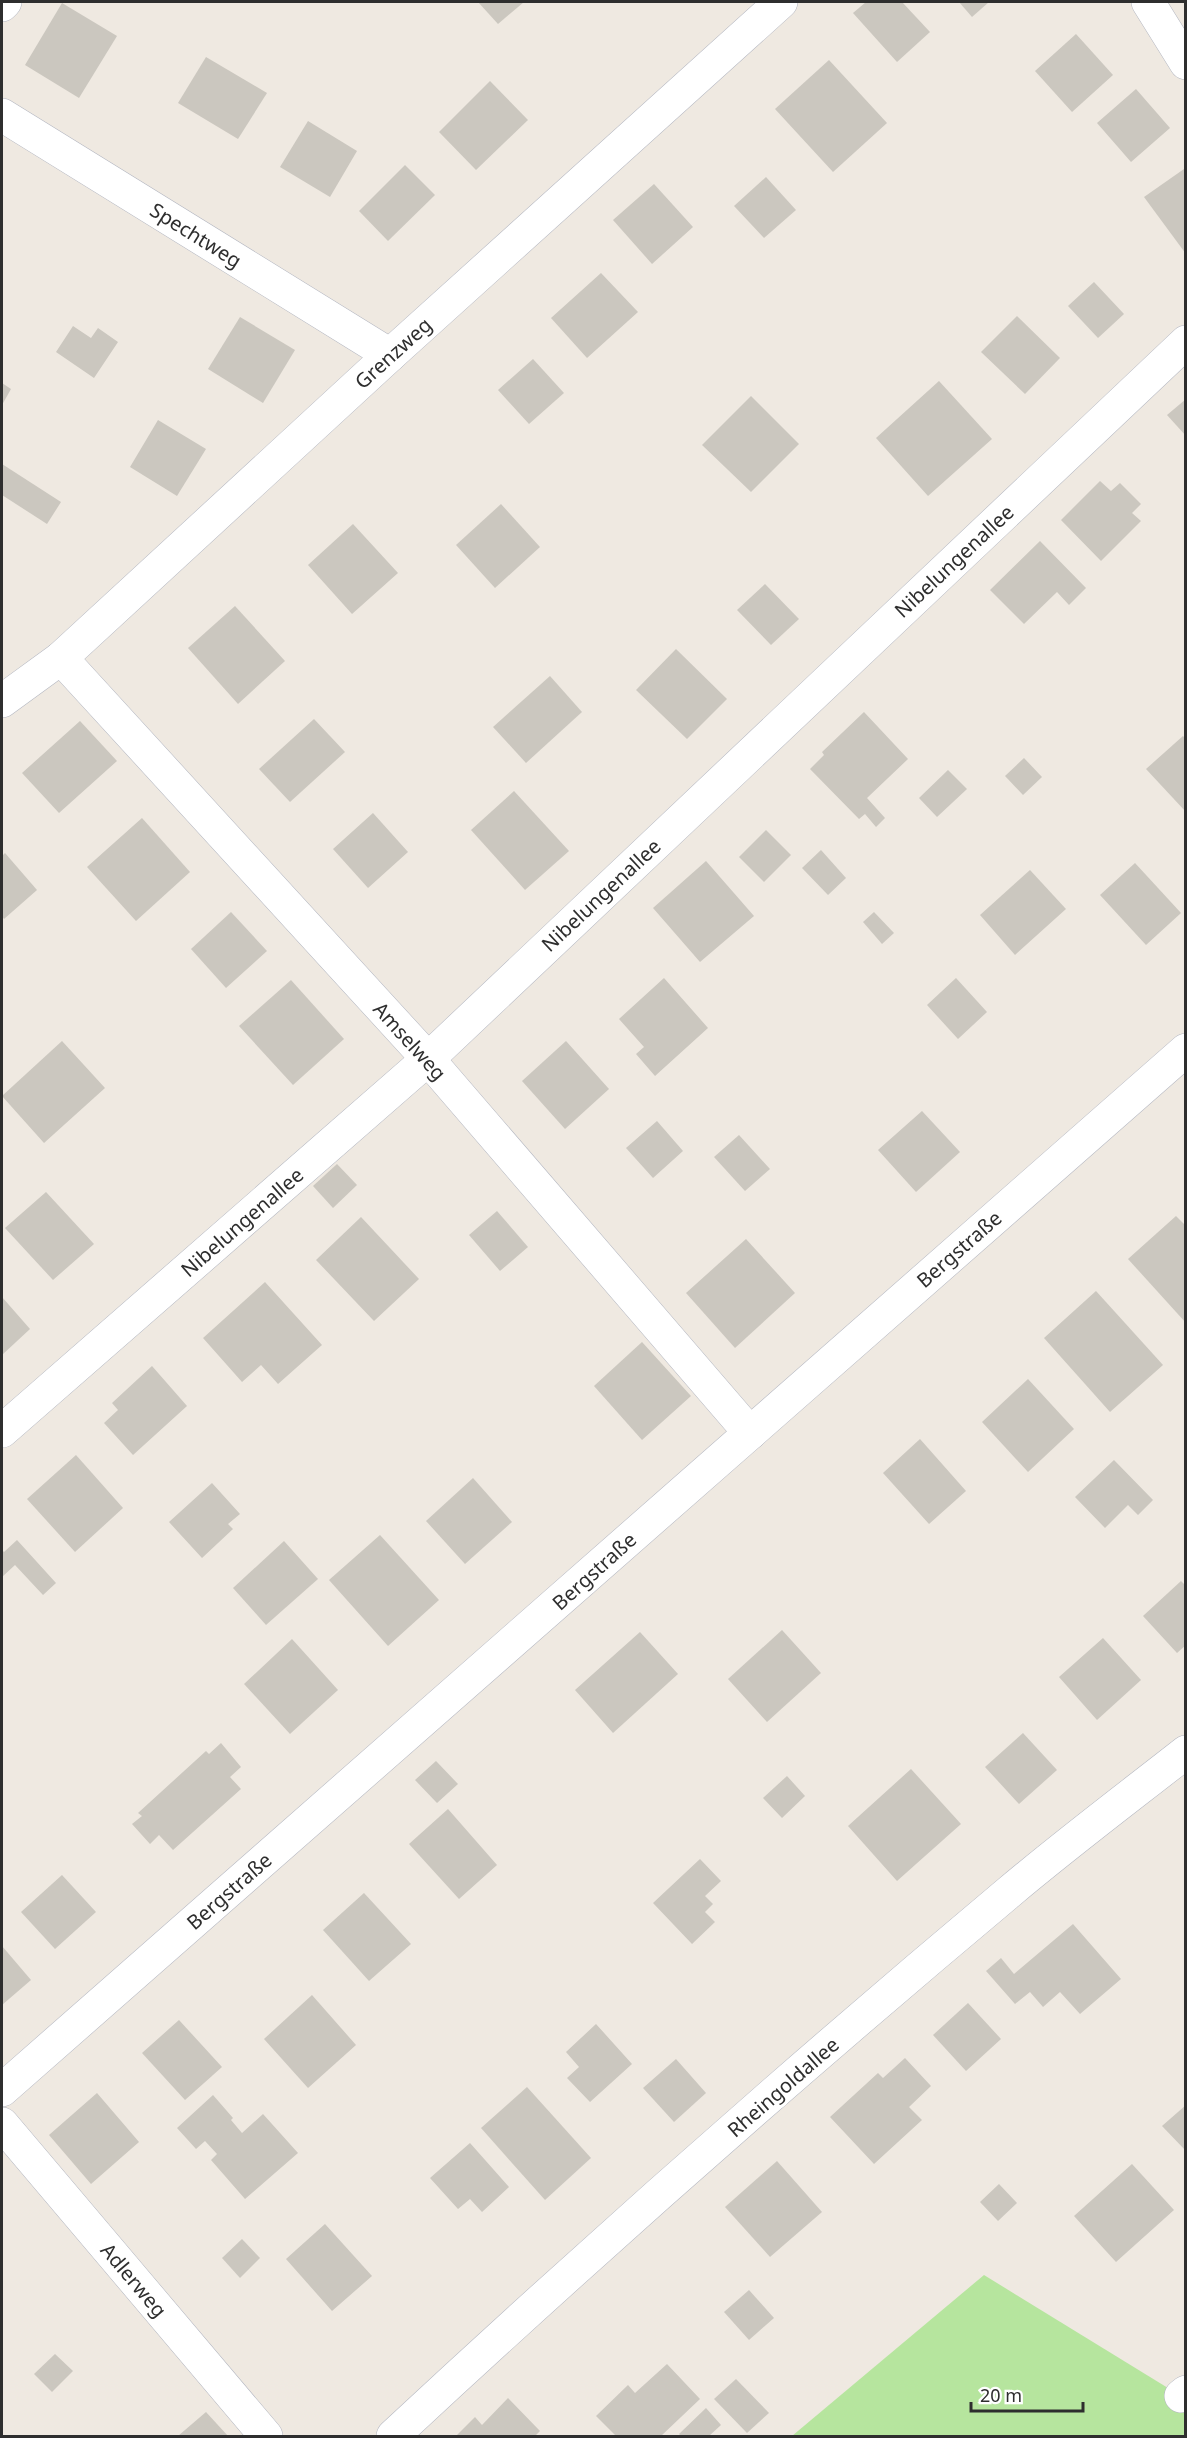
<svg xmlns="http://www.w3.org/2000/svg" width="1187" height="2438" font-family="'Noto Sans',sans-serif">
<rect width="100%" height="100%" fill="#efe9e1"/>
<polygon fill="#b6e59e" points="984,2275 1181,2396 1186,2415 1185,2436 792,2436"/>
<g fill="#cbc7bf">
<polygon points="478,2 524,2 498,24"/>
<polygon points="866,2 902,2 930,32 897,62 853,13"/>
<polygon points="959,2 989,2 972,17"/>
<polygon points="62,3 117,36 79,98 25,65"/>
<polygon points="1076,34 1113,75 1072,112 1035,71"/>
<polygon points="206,57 267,93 238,139 178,103"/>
<polygon points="829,60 887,123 833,172 775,109"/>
<polygon points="490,81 528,120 476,170 439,132"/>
<polygon points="1136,89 1170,128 1131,162 1097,123"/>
<polygon points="308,121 357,151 330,197 280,167"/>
<polygon points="405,165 435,195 388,241 359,211"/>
<polygon points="1184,169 1186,172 1186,254 1144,197"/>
<polygon points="766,177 796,210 764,238 734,206"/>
<polygon points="654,184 693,227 652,264 613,220"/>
<polygon points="601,273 638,312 587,358 551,318"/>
<polygon points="1094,282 1124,314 1098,338 1068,306"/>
<polygon points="1017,316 1060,358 1025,394 981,352"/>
<polygon points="240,317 295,350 263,403 208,369"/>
<polygon points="73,326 91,338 98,328 118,342 94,378 56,352"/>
<polygon points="533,359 564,393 529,424 498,390"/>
<polygon points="939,381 992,439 928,496 876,438"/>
<polygon points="2,383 11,389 2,405"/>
<polygon points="751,396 799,444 751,492 702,445"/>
<polygon points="1186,399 1186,436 1167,415"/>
<polygon points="158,420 206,449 177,496 130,467"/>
<polygon points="2,464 61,502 47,524 2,495"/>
<polygon points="1100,481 1111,491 1120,483 1141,504 1132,513 1141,521 1101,561 1061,520"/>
<polygon points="501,504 540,547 495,588 456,545"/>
<polygon points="353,524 398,573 352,614 308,565"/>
<polygon points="1040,541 1086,588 1069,605 1057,592 1024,624 990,590"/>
<polygon points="765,584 799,619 771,645 737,610"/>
<polygon points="235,606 285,661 238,704 188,648"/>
<polygon points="676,649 727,699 687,739 636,690"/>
<polygon points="550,676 582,712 526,763 493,727"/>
<polygon points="864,712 908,759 867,798 885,818 876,827 865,814 859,819 810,769 824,755 822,752"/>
<polygon points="314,719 345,752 290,802 259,769"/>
<polygon points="80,721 117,761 59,813 22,773"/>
<polygon points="1183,736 1186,739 1186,812 1146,769"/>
<polygon points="1024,758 1042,777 1023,795 1005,776"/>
<polygon points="948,770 967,789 937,817 919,798"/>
<polygon points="514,791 569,851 525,890 471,830"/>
<polygon points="373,813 408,852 368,888 333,849"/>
<polygon points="142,818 190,872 136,921 87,867"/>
<polygon points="766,830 791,855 764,882 739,857"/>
<polygon points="821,850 846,878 828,895 802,868"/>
<polygon points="5,853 37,890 4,919 2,916 2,856"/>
<polygon points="706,861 754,916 700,962 653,908"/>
<polygon points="1135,863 1181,913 1146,945 1100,895"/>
<polygon points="1030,870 1066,909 1015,955 980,915"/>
<polygon points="231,912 267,951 226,988 191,949"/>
<polygon points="874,912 894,933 882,944 863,922"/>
<polygon points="664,978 708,1028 655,1076 636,1054 644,1047 619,1019"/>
<polygon points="956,978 987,1012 958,1039 927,1005"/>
<polygon points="291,980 344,1039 293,1085 239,1026"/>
<polygon points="62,1041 105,1088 44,1143 2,1096"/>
<polygon points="566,1041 609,1089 565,1129 522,1081"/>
<polygon points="922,1111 960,1152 916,1192 878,1150"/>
<polygon points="657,1121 683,1151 653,1178 626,1148"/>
<polygon points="739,1135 770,1169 745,1191 714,1157"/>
<polygon points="337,1164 357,1185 333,1208 313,1186"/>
<polygon points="46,1192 94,1244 53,1280 5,1228"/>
<polygon points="497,1211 528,1247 500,1271 469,1235"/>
<polygon points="1176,1216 1186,1226 1186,1323 1128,1259"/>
<polygon points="361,1217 419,1279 374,1321 316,1260"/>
<polygon points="746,1239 795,1293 735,1348 686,1293"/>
<polygon points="265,1282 322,1345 278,1384 261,1365 242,1382 203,1338"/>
<polygon points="1096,1291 1163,1365 1110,1412 1044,1338"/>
<polygon points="2,1297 30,1329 2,1355"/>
<polygon points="642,1342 691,1396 642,1440 594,1386"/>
<polygon points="152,1366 187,1406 133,1455 104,1423 118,1410 112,1403"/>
<polygon points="1028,1379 1074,1429 1028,1472 982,1422"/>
<polygon points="920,1439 966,1491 929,1524 883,1473"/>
<polygon points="76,1455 123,1508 75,1552 27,1499"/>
<polygon points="1114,1460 1153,1500 1138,1515 1128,1505 1105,1528 1075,1497"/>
<polygon points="473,1478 512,1522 465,1564 426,1521"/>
<polygon points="212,1483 240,1514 228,1524 233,1529 202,1558 169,1522"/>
<polygon points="380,1535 439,1600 388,1646 329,1580"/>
<polygon points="17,1540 56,1583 43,1595 15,1565 2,1577 2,1550 4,1552"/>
<polygon points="284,1541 318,1579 266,1625 233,1588"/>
<polygon points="1181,1581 1186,1586 1186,1645 1177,1653 1143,1616"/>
<polygon points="782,1630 821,1673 767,1722 728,1679"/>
<polygon points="640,1632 678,1674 613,1733 575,1690"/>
<polygon points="1103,1638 1141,1680 1097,1720 1059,1677"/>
<polygon points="292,1639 338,1690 290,1734 244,1684"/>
<polygon points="1023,1733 1057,1770 1019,1804 985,1767"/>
<polygon points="221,1743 241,1767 230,1777 241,1789 173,1850 159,1835 150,1844 132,1824 142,1816 138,1813 206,1751 209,1754"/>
<polygon points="436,1761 458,1784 437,1803 415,1780"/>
<polygon points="911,1769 961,1824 897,1881 848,1826"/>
<polygon points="787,1776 805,1796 782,1818 763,1798"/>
<polygon points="448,1809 497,1865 459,1899 409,1844"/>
<polygon points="700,1859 721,1881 705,1896 713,1904 705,1912 715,1922 692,1944 653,1903"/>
<polygon points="62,1875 96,1912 55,1949 21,1912"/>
<polygon points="364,1893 411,1944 369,1981 323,1930"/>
<polygon points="1073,1924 1121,1979 1080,2014 1060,1992 1043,2007 1030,1992 1015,2004 986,1971 1001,1958 1014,1974"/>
<polygon points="2,1946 31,1980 2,2005"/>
<polygon points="312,1995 356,2045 308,2088 264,2039"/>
<polygon points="968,2003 1001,2039 966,2071 933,2035"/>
<polygon points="179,2020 222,2067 185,2100 142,2053"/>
<polygon points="596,2024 632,2064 590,2102 567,2078 579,2067 566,2052"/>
<polygon points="905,2058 931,2086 909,2107 922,2120 874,2164 830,2117 878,2073 883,2078"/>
<polygon points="676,2059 706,2093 674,2122 643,2088"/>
<polygon points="527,2087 591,2158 545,2200 481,2128"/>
<polygon points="97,2093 139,2142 91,2184 49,2135"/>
<polygon points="213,2095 233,2118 231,2120 242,2133 263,2114 298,2153 245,2199 211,2160 217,2154 205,2141 196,2149 177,2128"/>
<polygon points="1186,2105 1186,2151 1162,2126"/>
<polygon points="470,2143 509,2187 482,2212 470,2199 458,2209 430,2178"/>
<polygon points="777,2161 822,2212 770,2257 725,2207"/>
<polygon points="1132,2164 1174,2210 1116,2262 1074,2216"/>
<polygon points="999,2184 1017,2203 998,2221 980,2202"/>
<polygon points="325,2224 372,2276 332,2311 286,2259"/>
<polygon points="242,2239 260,2258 240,2278 222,2258"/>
<polygon points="749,2290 774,2318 749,2340 724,2312"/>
<polygon points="55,2354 73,2371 52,2392 34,2374"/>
<polygon points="667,2364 700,2399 661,2436 616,2436 596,2416 628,2385 635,2393"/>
<polygon points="736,2379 769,2413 747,2433 714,2399"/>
<polygon points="508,2398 540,2431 535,2436 456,2436 475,2417 482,2425"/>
<polygon points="706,2408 721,2425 709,2436 681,2436 679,2434"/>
<polygon points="206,2412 228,2436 178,2436"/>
</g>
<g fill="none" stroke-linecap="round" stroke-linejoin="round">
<defs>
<g id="minor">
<polyline points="1148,2 1186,63"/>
<polyline points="2,5 5,2"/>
<polyline points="2,115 390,355"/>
<polyline points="61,658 428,1059 750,1433"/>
<polyline points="2,701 61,658 390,355 781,2"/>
<polyline points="2,1431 428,1059 1186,342"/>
<polyline points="2,2090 1186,1050"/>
<polyline points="2,2124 266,2436"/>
<polyline points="1181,2396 1186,2392"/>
<path d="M393,2436C593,2250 798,2069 1008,1893C1066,1844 1126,1799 1186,1752"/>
</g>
</defs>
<use href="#minor" stroke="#b4b7c1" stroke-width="34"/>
<use href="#minor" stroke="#fff" stroke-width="33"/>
</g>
<g text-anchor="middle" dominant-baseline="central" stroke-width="6" stroke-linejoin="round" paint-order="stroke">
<g font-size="20" fill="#2e2e2e" stroke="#fff">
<text transform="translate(196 235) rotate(32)">Spechtweg</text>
<text transform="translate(393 353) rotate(-42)">Grenzweg</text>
<text transform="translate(954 561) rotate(-43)">Nibelungenallee</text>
<text transform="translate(601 895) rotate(-43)">Nibelungenallee</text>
<text transform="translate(410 1041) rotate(48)">Amselweg</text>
<text transform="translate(242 1222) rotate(-41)">Nibelungenallee</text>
<text transform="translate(959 1249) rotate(-41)">Bergstraße</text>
<text transform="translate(594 1571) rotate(-42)">Bergstraße</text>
<text transform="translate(229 1891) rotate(-41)">Bergstraße</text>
<text transform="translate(783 2087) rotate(-41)">Rheingoldallee</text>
<text transform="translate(134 2280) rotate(50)">Adlerweg</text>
</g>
</g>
<rect width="1187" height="2438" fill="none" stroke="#2e2e2e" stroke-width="6"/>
<path d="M971 2402v9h112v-9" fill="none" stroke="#2e2e2e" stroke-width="3"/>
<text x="980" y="2402" font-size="18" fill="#2e2e2e" stroke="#ffffff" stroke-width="4.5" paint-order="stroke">20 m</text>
</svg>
